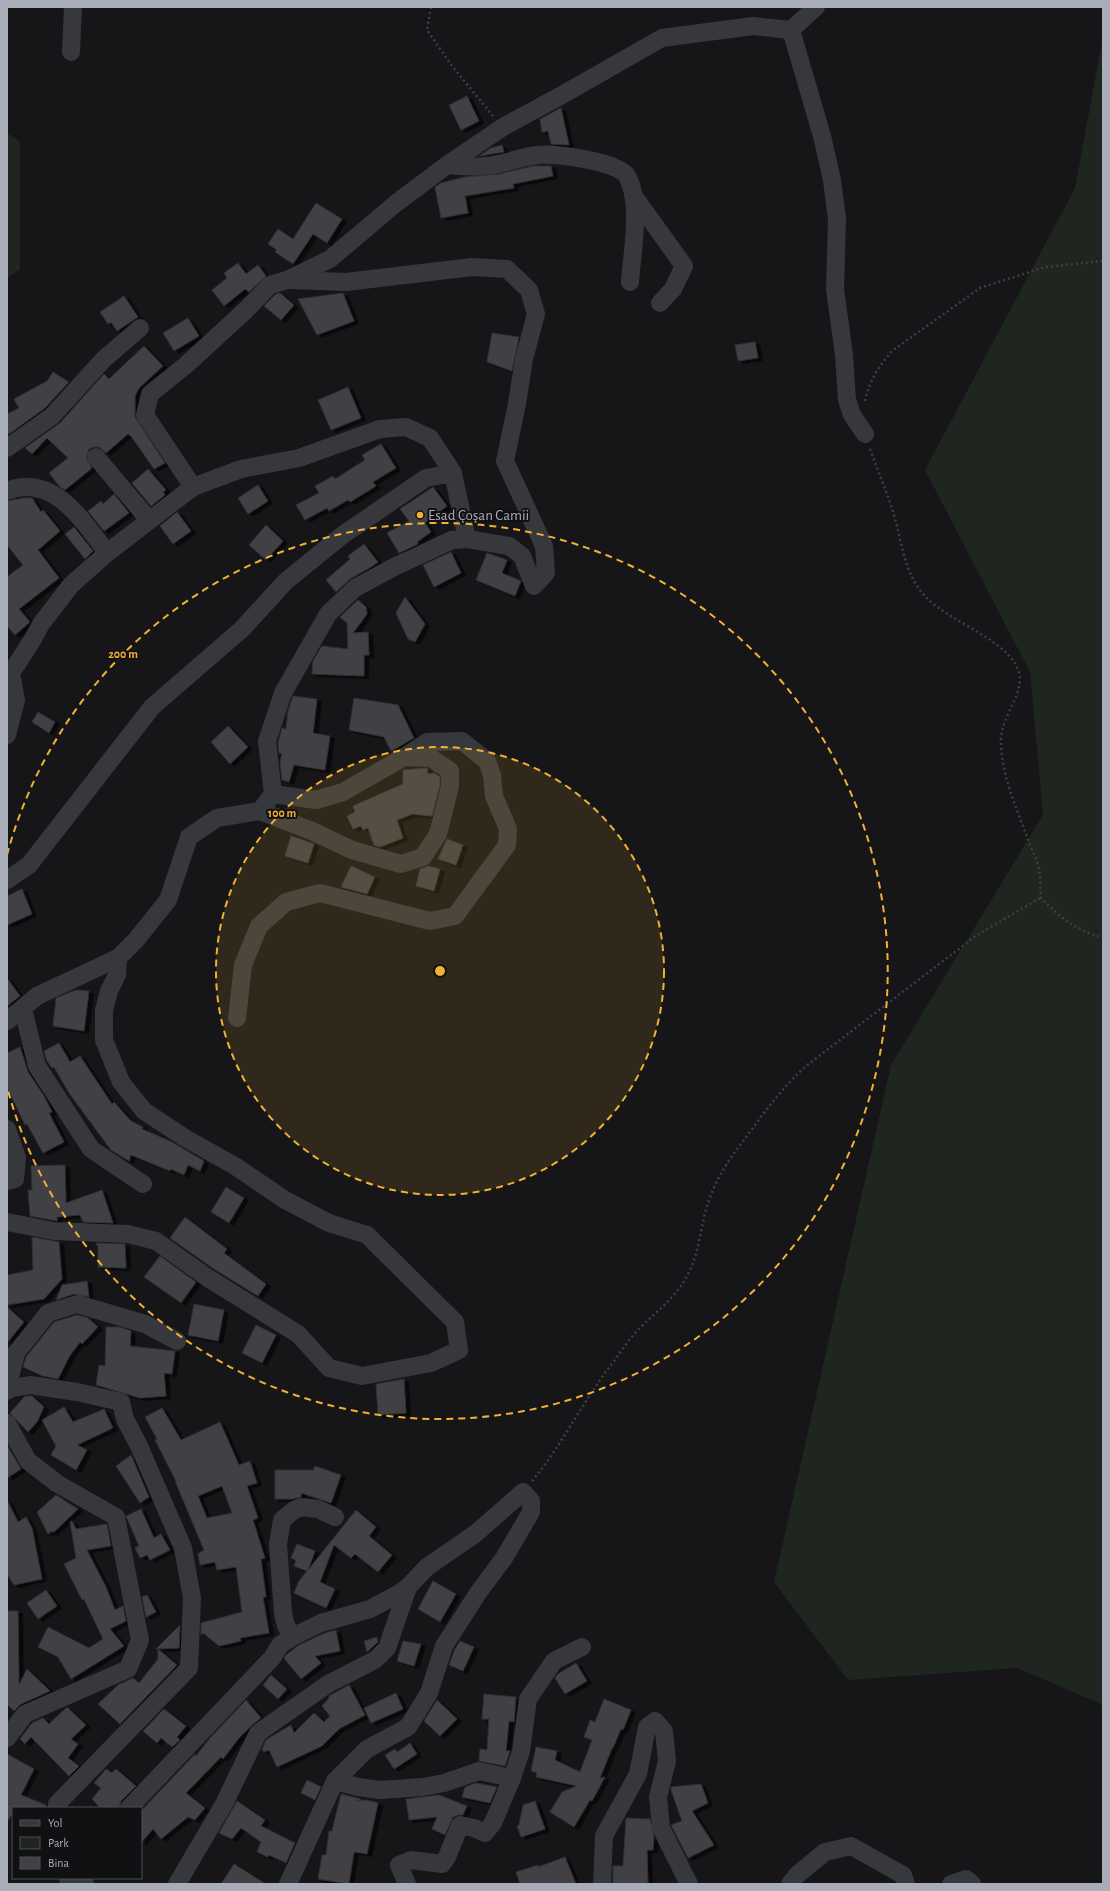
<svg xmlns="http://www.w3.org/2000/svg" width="1110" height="1891" font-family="'Alegreya Sans',sans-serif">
<defs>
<filter id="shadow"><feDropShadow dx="4.5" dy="2.5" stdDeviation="0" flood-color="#0009"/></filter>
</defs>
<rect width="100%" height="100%" fill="#161618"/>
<g fill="#1e261f">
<polygon points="1103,36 1103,1705 1017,1668 848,1680 774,1582 891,1065 1043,815 1030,672 925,470 1075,188"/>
<polygon points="7,133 20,142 20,269 7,278"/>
</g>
<g fill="#404145" stroke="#303034" fill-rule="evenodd" filter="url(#shadow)">
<polygon points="467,96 479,121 461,130 449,105"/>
<polygon points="561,108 569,145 551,144 548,131 542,132 540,119"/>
<polygon points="502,145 504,152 479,156 491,148"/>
<polygon points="533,166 551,166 553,176 513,184 514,188 465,196 468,213 441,218 435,187 441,183 465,177 499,174"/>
<polygon points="316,203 342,219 327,243 313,234 293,264 275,252 277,250 268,244 278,229 293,239"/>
<polygon points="238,263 246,274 258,265 266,276 249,292 245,289 224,306 212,290 227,278 224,273"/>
<polygon points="280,293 294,305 281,320 264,306 276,294"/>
<polygon points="343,293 354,321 317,335 298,299"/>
<polygon points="124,296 138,317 117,331 111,322 108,324 100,312"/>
<polygon points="188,318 199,336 174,351 163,333"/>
<polygon points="492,333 519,337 512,371 487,362"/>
<polygon points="755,342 758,358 738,361 735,345"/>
<polygon points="144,346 163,366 139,388 135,396 135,417 165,463 154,469 131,436 128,434 106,453 99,447 94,447 89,449 86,458 92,468 65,490 60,487 49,473 68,458 47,438 32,454 25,448 60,423 104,374 109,379"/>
<polygon points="53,372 69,382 45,408 9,434 7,431 7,414 19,408 14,399 47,381"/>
<polygon points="348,387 361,418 331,430 318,400"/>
<polygon points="381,444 396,468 373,482 376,486 350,502 348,500 329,511 327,508 305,520 296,505 319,493 315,486 333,476 335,479 365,460 362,455"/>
<polygon points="148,469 166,490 163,492 165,495 151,506 132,483"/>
<polygon points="258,485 268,501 248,514 238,498"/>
<polygon points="433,487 447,506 425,523 431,532 417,542 418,544 399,553 387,533 409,521 400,509"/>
<polygon points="114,494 129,513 104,531 88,511 101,501 103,504"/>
<polygon points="24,498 32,498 41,512 43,510 60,531 38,550 59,578 19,609 30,622 15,635 7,626 7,577 23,565 7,545 7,501"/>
<polygon points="177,512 191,531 173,544 160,526"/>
<polygon points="266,525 283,541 266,560 249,545"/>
<polygon points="74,527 93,551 85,559 65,534"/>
<polygon points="364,544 378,562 371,567 350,579 336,592 326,580 350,559 348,556"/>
<polygon points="451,552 461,573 434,587 423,565"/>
<polygon points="487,553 507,560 502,573 521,581 515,596 476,580"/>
<polygon points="405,597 425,624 415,642 408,639 396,613"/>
<polygon points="358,600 366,607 367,614 353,633 368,632 369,655 364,655 364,676 312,674 313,661 322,646 348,649 347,623 340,617"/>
<polygon points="293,696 317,699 313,733 330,736 325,770 294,765 289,782 282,780 280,762 282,754 279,753 278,743 282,728 286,729 288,711"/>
<polygon points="354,698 398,705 414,738 391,751 384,737 349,730"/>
<polygon points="38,712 55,722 49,733 32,722"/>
<polygon points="228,726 248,747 230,764 211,742"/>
<polygon points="427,768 428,774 434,773 440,777 440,785 432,816 412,814 397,820 403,838 380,847 374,845 368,828 363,830 361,826 353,829 347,816 355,812 353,806 403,784 403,770"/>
<polygon points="291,836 314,844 308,863 285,856"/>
<polygon points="447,839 463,845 456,865 438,859"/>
<polygon points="351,866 375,877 367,894 341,887"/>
<polygon points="428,866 440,869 434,891 416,886 420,869"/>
<polygon points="22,889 32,914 7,925 7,896"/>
<polygon points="7,978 20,996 7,1006"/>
<polygon points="76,990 89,991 84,1031 53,1026 56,998"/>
<polygon points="59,1043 70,1062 80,1056 112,1104 114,1102 131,1121 143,1127 142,1129 172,1142 204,1161 200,1171 188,1165 184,1175 171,1169 170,1171 131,1155 129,1161 111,1150 69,1093 54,1067 52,1068 47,1061 44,1051"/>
<polygon points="20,1047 28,1072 44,1096 52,1112 49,1113 64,1142 43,1153 27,1124 25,1125 7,1087 7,1053"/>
<polygon points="65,1165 66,1203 102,1190 113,1223 83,1222 80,1215 57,1217 57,1221 30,1216 28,1190 32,1190 31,1166"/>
<polygon points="226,1187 244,1198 229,1223 211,1212"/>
<polygon points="185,1217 227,1249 224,1253 266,1284 258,1296 214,1269 170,1238"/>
<polygon points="32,1237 59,1242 62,1279 44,1299 7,1305 7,1275 33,1270"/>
<polygon points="96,1243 125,1244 126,1268 98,1267 98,1245 96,1245"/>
<polygon points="160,1256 196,1282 181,1303 144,1277"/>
<polygon points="87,1281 89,1297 74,1294 56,1300 62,1285"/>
<polygon points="194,1304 224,1310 218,1341 188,1335"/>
<polygon points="7,1307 24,1322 7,1343"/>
<polygon points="77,1315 88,1318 98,1327 82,1344 80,1342 69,1357 58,1379 43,1376 23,1367 26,1357 54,1322"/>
<polygon points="256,1325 276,1335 262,1363 242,1353"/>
<polygon points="106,1327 120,1327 131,1331 130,1346 175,1351 172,1374 164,1373 166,1396 140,1398 96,1385 99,1365 105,1366"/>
<polygon points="404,1379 406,1413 378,1415 376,1384"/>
<polygon points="25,1396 32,1396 44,1407 37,1422 28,1432 10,1413"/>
<polygon points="64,1407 73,1422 104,1409 113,1428 77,1445 87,1450 76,1470 51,1455 56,1446 42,1420"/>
<path d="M162,1408L181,1440L220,1422L239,1465L250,1461L257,1483L247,1486L258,1518L253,1520L265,1558L261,1559L266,1597H263L269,1633L240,1638L241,1641L219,1646L203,1633L201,1635V1623L242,1612L236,1567L217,1570L215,1562L200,1565L198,1554L204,1550L175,1481H176L155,1440L157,1439L145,1417ZM222,1486L232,1513L207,1518L198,1496Z"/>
<polygon points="7,1445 21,1469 7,1478"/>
<polygon points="131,1455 149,1497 140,1503 116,1466"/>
<polygon points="315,1466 341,1475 331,1503 301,1493 301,1497 292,1499 275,1499 275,1470 313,1470"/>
<polygon points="56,1495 78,1509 53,1533 52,1531 48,1534 37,1512"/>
<polygon points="7,1500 18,1522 26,1517 32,1528 42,1579 14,1585 7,1574"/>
<polygon points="141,1509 154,1538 161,1534 170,1550 150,1560 147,1555 140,1558 135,1548 139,1546 126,1516"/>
<polygon points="356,1510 376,1527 369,1536 392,1555 378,1572 355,1554 351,1558 334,1545 320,1582 335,1589 326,1608 294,1593 299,1581 307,1571 294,1566 296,1560 291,1558 297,1544 315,1551 308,1570"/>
<polygon points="72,1521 76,1529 107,1524 111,1546 87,1550 106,1587 115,1610 123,1606 126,1621 110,1629 124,1646 71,1679 58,1657 38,1647 48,1627 89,1648 103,1639 84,1599 82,1600 64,1564 76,1558 70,1522"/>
<polygon points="433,1581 456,1594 440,1622 418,1609"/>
<polygon points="46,1590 57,1606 38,1619 27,1603"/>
<polygon points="147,1595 156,1612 146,1617 142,1597"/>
<polygon points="7,1611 18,1611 19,1685 27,1669 50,1691 21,1704 14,1711 7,1704"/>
<polygon points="180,1625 179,1648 156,1649"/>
<polygon points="336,1630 340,1651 315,1656 321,1663 301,1679 284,1658 286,1655 299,1645 325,1633"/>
<polygon points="377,1637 378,1642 367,1652 364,1641"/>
<polygon points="403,1641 421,1644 414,1666 397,1661"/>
<polygon points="460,1641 474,1647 463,1671 449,1665 454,1651"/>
<polygon points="158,1649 177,1665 120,1724 98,1704 118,1685 133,1678 139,1683 158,1659"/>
<polygon points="576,1663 587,1681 565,1694 555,1678 558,1674"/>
<polygon points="271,1675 287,1689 278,1699 263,1685"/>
<polygon points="349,1685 365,1715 339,1729 322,1746 277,1767 269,1750 264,1752 262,1749 266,1740 291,1725 294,1733 314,1713 324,1722 330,1716 322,1706 329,1698 329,1696"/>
<polygon points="396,1693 403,1709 371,1723 364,1708"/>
<polygon points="484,1694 516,1697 514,1722 509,1721 506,1751 510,1751 505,1766 479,1761 480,1749 487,1750 489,1719 482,1719"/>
<polygon points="604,1699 631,1710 623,1730 621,1729 613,1748 612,1748 600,1778 605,1777 592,1801 590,1800 574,1827 550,1812 562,1792 577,1786 536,1777 537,1773 531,1771 536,1747 557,1751 555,1760 580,1772 592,1740 584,1737 590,1720 595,1722"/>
<polygon points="246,1700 261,1718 252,1725 239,1738 223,1759 221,1757 186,1793 205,1808 195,1820 188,1817 161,1839 153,1829 141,1843 141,1811 195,1754 196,1756 210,1738"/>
<polygon points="437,1700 457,1719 440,1736 424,1721"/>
<polygon points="67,1707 86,1725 71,1739 78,1744 68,1758 79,1766 69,1776 31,1737 25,1744 20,1739 32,1723 43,1718 49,1724"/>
<polygon points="164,1709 186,1726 177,1737 180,1740 172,1747 161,1738 157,1743 143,1731"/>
<polygon points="410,1743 417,1754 394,1769 385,1755 395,1749 397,1752"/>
<polygon points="7,1754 34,1769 21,1795 46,1805 46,1808 13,1808 13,1813 7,1822"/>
<polygon points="106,1769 112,1773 116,1769 136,1786 121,1801 119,1808 100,1808 92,1799 101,1788 94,1783"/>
<polygon points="307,1780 321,1787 315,1800 301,1793"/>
<polygon points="476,1783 497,1787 490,1803 462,1797 465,1787"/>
<polygon points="701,1784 708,1803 692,1811 714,1845 688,1858 671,1825 682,1821 671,1790 671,1787"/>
<polygon points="341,1794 361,1799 357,1801 366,1800 378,1803 367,1854 354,1852 349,1884 318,1879 322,1855 326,1855 329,1831 332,1831"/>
<polygon points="439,1795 467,1806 463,1815 458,1815 453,1817 445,1835 432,1829 437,1817 409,1820 406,1799"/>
<polygon points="237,1801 265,1820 261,1826 295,1843 286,1863 269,1855 268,1857 257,1852 261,1842 241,1828 232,1839 219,1833"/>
<polygon points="535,1801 545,1829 521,1837 517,1826 519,1825 523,1805"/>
<polygon points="626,1818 650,1819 654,1837 653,1850 647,1850 648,1884 613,1884 613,1866 623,1866"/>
<polygon points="565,1857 576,1884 520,1884 516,1872 538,1865 538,1867"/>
<polygon points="234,1864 266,1884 221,1884"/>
</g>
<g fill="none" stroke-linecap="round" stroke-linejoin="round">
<g stroke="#3d3f44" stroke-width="2.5" stroke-dasharray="2 3" stroke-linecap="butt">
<polyline points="431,7 427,30 452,66 493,116"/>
<path d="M865,401C869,381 879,366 892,351L980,288L1045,267L1103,261"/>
<path d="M870,449C878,471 887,492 894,515C902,542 904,573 924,595C948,622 1001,636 1017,667C1029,692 999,715 1001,744C1002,776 1016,807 1027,837C1030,846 1035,855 1038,865C1041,875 1040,887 1041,898C1063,920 1073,928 1103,938"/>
<path d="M532,1481C563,1444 584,1399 614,1361C621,1351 628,1341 636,1332C654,1313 675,1299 687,1276C701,1251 700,1221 711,1195C719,1173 733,1154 747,1136C765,1111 783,1087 806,1066L977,935L1040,898"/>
</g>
<g stroke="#37383d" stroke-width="18">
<polyline points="791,30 822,136 832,180 837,219 835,289 844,355 847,400 852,415 865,434"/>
<polyline points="71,52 73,7"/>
<path d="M447,165C462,166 477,168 492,165C507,163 522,157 537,155C554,153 617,161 627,176C642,202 632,252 630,282"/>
<polyline points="633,195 684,266 673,289 660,303"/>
<polyline points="291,280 346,282 472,267 507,269 529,290 536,314 524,359 517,404 505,461 544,546 546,573 534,586 522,556 509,546 467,539"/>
<polyline points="7,448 52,416 104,359 140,328"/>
<polyline points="96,457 149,520"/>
<polyline points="193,487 145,415 150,394 186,365 247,309 270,285 287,280 330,259 395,204 447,165 503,127 562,95 662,38 753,26 791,30 816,7"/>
<path d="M7,491C53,472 84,522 107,553"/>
<polyline points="7,735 16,700 11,673 33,639 41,624 71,585 107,553 193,487 241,469 299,458 380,429 406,427 430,438 453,473"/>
<polyline points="260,811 312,831 352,850 401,864 423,857 438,834 450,786 450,771 431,758 404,757 343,792 316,800 273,794"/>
<polyline points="7,880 29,865 152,707 242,629 286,581 344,534 426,478 453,473 467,539 452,540 394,567 355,588 328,614 283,693 267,741 273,794 260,811 217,818 189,837 168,900 136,940 118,958 37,996 7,1021"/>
<polyline points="23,1009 37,1066 91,1149 143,1184"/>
<polyline points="237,1018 243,965 259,926 286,902 320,893 430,921 455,916 507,845 508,829 494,796 492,775 487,761 462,741 427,742 404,757"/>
<polyline points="7,1129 17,1158 15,1179 7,1181"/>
<polyline points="7,1222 54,1231 128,1234 156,1241 208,1278 298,1334 329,1368 362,1376 431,1363 459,1350 455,1322 367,1235 329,1223 285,1200 235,1166 185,1138 144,1111 121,1082 104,1040 104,1010 109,991 117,975 118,958"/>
<polyline points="7,1389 16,1353 48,1313 77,1304 145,1324 177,1341"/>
<polyline points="7,1391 7,1389 30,1385 77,1392 121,1402 125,1419 139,1446 183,1548 192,1598 189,1668 57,1804 57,1808"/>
<polyline points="7,1423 28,1461 58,1484 116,1517 140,1640 128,1669 25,1714 7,1738"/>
<polyline points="294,1636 286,1626 283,1613 278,1544 282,1520 294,1510 301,1507 318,1509 335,1517"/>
<polyline points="512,1778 521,1751 528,1699 554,1661 582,1647"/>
<polyline points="335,1781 358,1787 380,1790 423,1787 444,1783 479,1771 512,1778 493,1823 485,1833 474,1828 460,1825 447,1857 442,1864 411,1860 399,1865 407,1884"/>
<polyline points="129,1808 272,1658 280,1645 294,1636 321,1623 370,1609 400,1593 408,1587 427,1567 475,1534 523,1492 531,1501 531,1512 504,1558 478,1593 444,1646 429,1693 408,1727 367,1749 335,1781 288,1884"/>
<polyline points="68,1878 69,1882 85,1884"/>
<polyline points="177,1884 224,1804 258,1733 328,1684 375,1660 387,1648 408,1587"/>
<polyline points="602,1884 604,1836 638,1774 647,1727 655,1721 664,1731 667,1761 658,1797 661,1828 689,1884"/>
<polyline points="790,1884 797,1875 825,1852 851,1846 903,1875 906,1884"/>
<polyline points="951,1884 966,1879 972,1884"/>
</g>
</g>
<circle cx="440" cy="971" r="224" fill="#f2b134" fill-opacity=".12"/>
<g fill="none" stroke="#f2b134" stroke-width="2" stroke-dasharray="7 5">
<circle cx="440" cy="971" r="224"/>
<path d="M7 855A448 448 0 1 1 7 1087"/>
</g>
<circle fill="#f2b134" stroke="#111113" stroke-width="1.5" cx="420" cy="515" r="4"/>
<g text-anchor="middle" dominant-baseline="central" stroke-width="4" stroke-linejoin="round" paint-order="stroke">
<g font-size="15" fill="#a8adb8" stroke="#111113" text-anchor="start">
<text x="428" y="515">Esad Çoşan Camii</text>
</g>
</g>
<circle cx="440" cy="971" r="6" fill="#f2b134" stroke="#111113" stroke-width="2"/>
<g font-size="12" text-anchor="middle" font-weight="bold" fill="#f2b134" stroke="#111113" stroke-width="4" stroke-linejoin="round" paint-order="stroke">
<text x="123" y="658">200 m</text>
<text x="282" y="817">100 m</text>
</g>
<rect width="1110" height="1891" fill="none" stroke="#a8adb8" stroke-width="16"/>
<rect x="12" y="1807" width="130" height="72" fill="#111113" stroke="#4d4f55"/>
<rect x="20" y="1820" width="20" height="6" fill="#37383d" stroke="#4d4f55"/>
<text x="48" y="1827" font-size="12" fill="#a8adb8">Yol</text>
<rect x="20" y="1837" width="20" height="12" fill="#1e261f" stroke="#4d4f55"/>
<text x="48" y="1847" font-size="12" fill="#a8adb8">Park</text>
<rect x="20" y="1857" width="20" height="12" fill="#404145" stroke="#4d4f55"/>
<text x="48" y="1867" font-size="12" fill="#a8adb8">Bina</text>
</svg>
